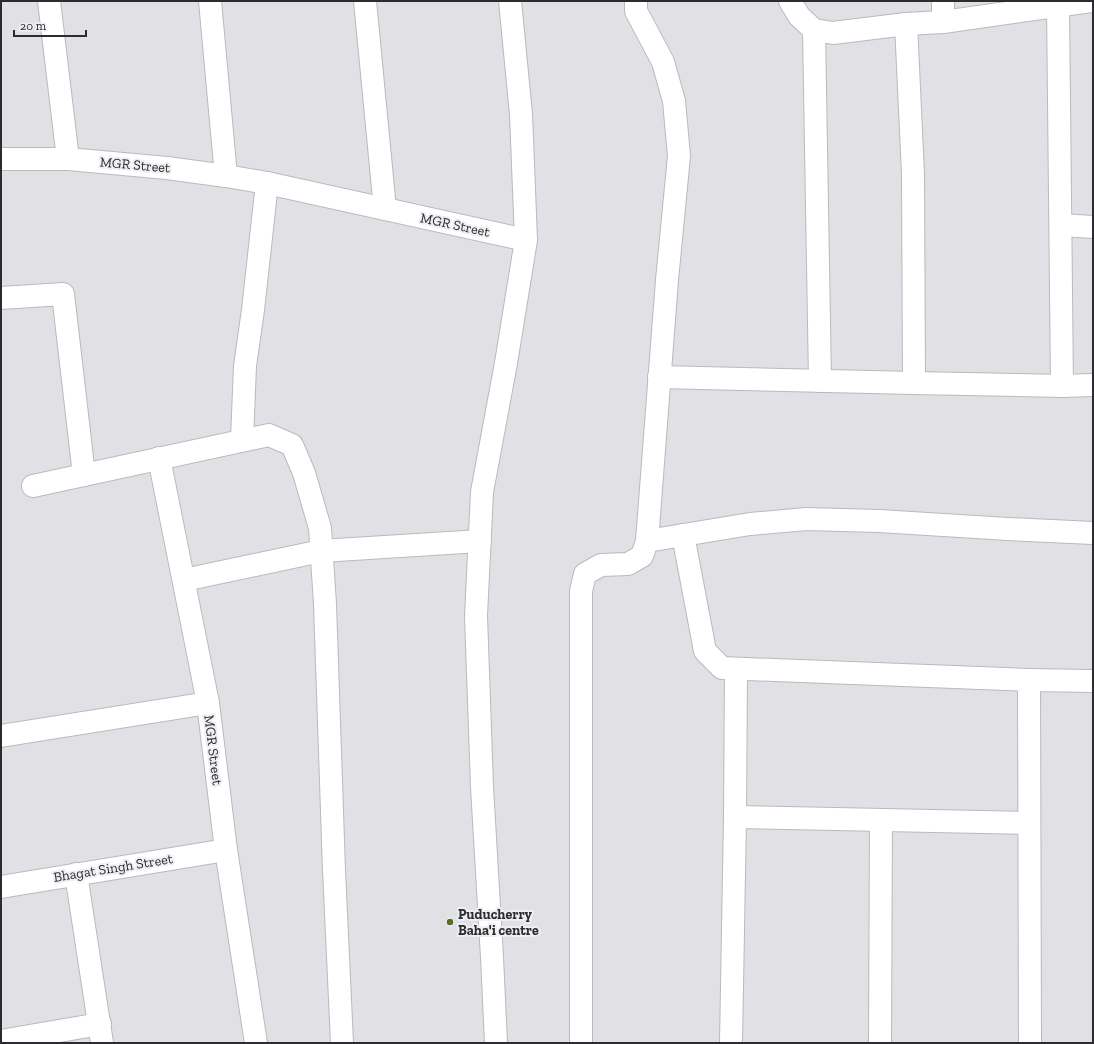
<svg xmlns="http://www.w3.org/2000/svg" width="1094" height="1044" font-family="'Zilla Slab',serif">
<rect width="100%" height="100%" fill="#e1e1e5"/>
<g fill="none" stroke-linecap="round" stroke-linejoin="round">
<defs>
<g id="minor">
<polyline points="49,1 68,159"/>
<polyline points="210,1 226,176"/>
<polyline points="365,1 385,209"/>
<polyline points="790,1 799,16 814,30 833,33 906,24 943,22 1091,1"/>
<polyline points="943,1 943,22"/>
<polyline points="1058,6 1062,386"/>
<polyline points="906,24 913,174 914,383"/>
<polyline points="814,30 820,381"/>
<polyline points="1,159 68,159 167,168 226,176 267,183 526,240"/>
<polyline points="1061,225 1093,227"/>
<polyline points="1,298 63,294 84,475"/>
<polyline points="659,377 914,383 1062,386 1093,385"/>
<polyline points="242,440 245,366 253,310 267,183"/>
<polyline points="159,458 208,703 226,850 256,1043"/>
<polyline points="33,486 269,435 292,445 304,473 320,528 325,604 334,870 342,1043"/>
<polyline points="683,535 705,651 722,668 1029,680 1030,1043"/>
<polyline points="647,541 750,524 806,519 879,521 1008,529 1093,533"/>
<polyline points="184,580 321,551 480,541"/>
<polyline points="1029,680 1093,681"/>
<polyline points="1,736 208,703"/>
<polyline points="735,817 1029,823"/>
<polyline points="76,874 102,1043"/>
<polyline points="1,887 226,850"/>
<polyline points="1,1041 100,1024"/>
<polyline points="496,1043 492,957 482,787 476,616 482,492 506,363 526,240 521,114 510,1"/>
<polyline points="581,1043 581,591 585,574 601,565 628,564 642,556 647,541 667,280 679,156 674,101 663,62 636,11 636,1"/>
<polyline points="731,1043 735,817 736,669"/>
<polyline points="880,1043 881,820"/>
</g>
</defs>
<use href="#minor" stroke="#b9babd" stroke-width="24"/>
<use href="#minor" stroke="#fff" stroke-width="22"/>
</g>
<circle fill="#577022" stroke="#eeeff2" stroke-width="1.5" cx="450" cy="922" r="4"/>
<g text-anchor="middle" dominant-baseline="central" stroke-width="4" stroke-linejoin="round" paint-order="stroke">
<g font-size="14" fill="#2c2c2e" stroke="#eeeff2">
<text transform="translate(135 165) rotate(5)">MGR Street</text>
<text transform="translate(455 225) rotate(12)">MGR Street</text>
<text transform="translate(213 750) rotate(83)">MGR Street</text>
<text transform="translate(113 868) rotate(-9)">Bhagat Singh Street</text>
</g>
<g font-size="14" font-weight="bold" fill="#2c2c2e" stroke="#eeeff2" text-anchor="start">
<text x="458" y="914">Puducherry<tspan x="458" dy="16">Baha'i centre</tspan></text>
</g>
</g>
<rect width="1094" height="1044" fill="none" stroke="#2c2c2e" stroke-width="4"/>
<path d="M14 30v6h72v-6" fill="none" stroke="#2c2c2e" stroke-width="2"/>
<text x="20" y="30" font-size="12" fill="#2c2c2e" stroke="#eeeff2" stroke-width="3" paint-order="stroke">20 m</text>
</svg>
